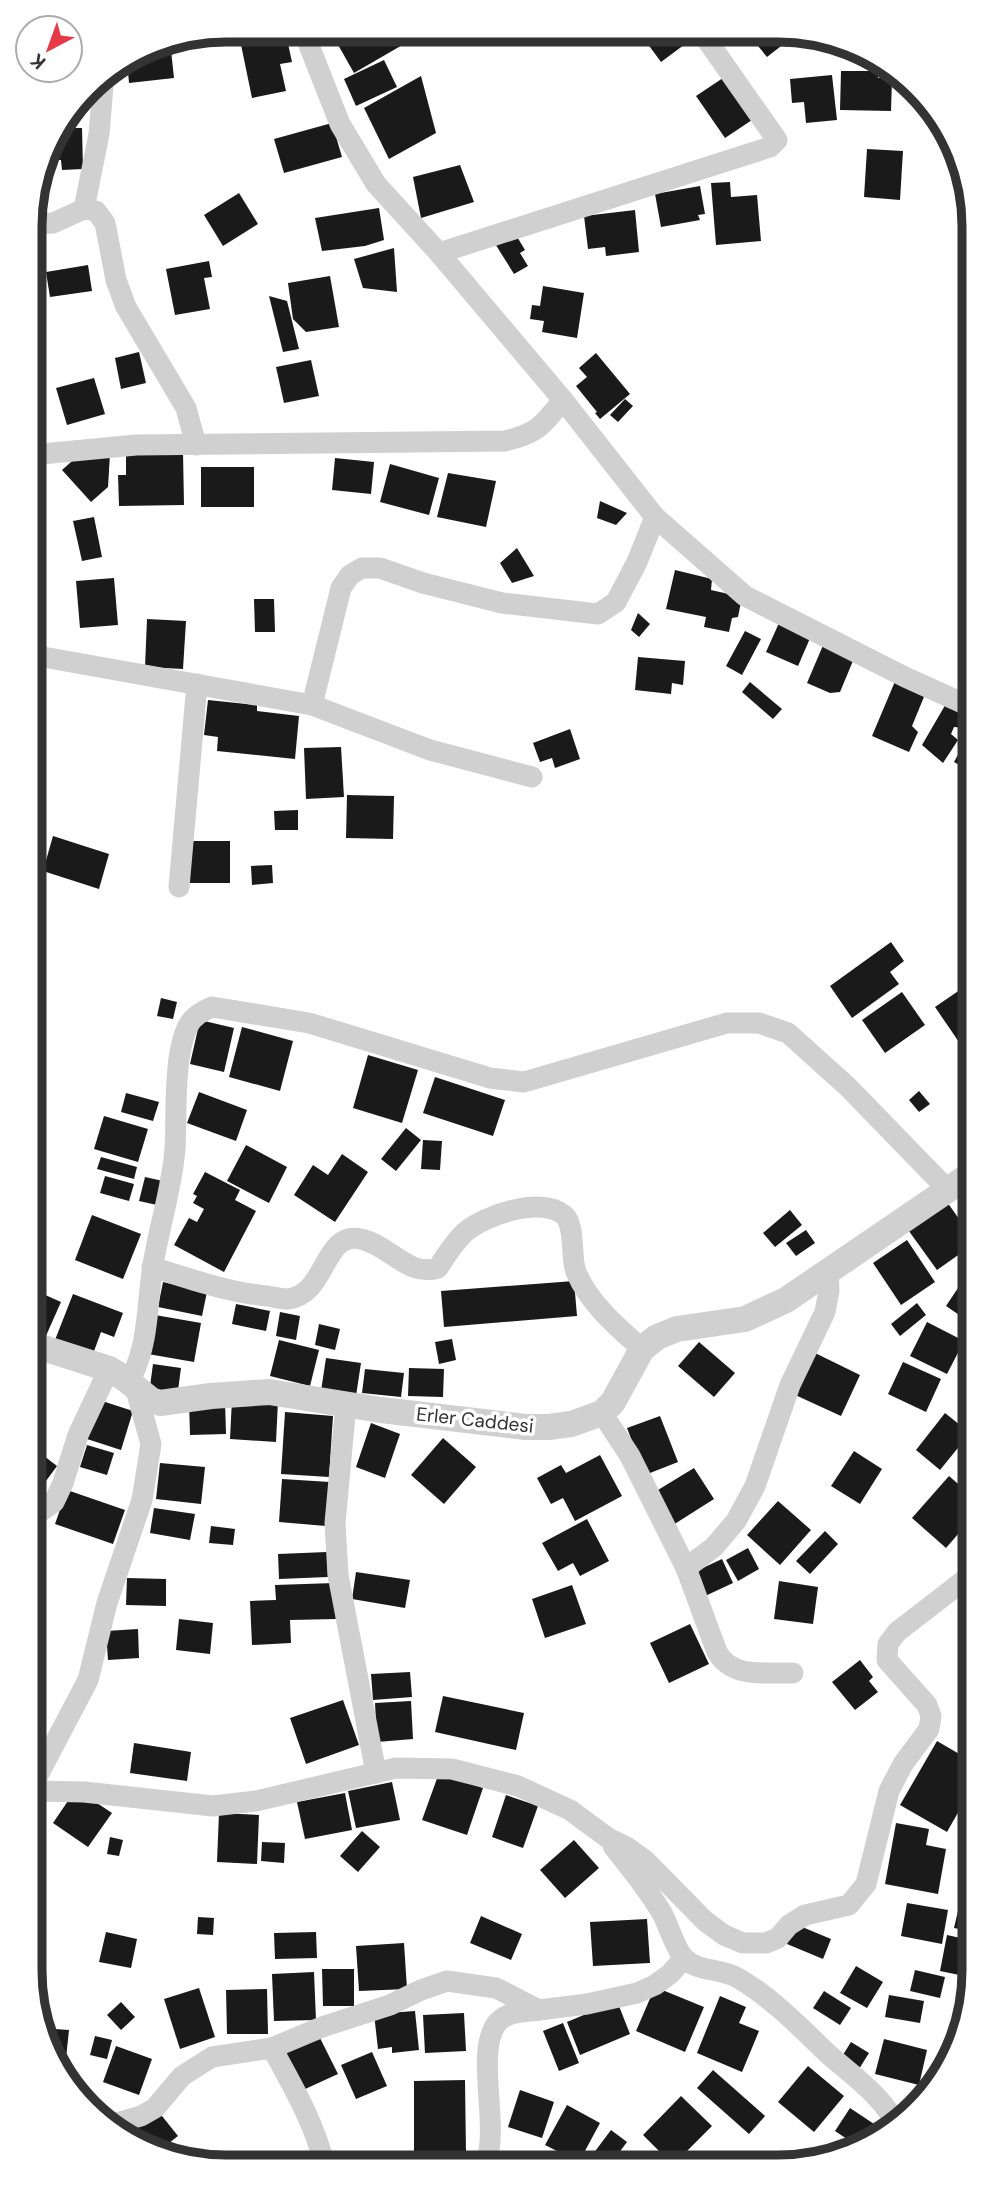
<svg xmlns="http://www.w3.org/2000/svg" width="1004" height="2197" font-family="'DM Sans',sans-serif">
<rect width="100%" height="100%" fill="#fff"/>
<g fill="#1a1a1a">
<polygon points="262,30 285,30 292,62 280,64 286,91 252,98 239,35"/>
<polygon points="336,30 340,30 354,31 340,38"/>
<polygon points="359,31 406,31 411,40 354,73 337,43"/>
<polygon points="639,32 694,33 696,36 661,62"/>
<polygon points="751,33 778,33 785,43 767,57 749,35"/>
<polygon points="170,41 174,78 129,83 127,60 151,45"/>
<polygon points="384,60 397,87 356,106 344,79"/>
<polygon points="841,71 878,71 878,78 892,78 891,111 840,110"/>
<polygon points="729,74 758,116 725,138 696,96"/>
<polygon points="832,75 837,120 806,123 804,102 792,103 790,79"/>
<polygon points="421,76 436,133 389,159 364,108"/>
<polygon points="84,95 86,109 71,111 75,107"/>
<polygon points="332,123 342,157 284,173 274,139"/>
<polygon points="59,128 82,128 83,169 62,170 61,160 44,160 50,139"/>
<polygon points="867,149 903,151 900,200 864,197"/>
<polygon points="460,165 474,202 421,218 413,177"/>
<polygon points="730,182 731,197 757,195 761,241 716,245 711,183"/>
<polygon points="700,186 705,214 698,215 700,220 661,227 655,194"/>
<polygon points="239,193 258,224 223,246 204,215"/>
<polygon points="379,208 384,240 365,246 322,251 315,218"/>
<polygon points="635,210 639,252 606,256 605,247 588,249 584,216"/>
<polygon points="513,230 525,250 520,253 528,266 514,274 494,242"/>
<polygon points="394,248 397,292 363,288 354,259"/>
<polygon points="209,261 212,277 204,278 210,309 175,315 166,269"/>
<polygon points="88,265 92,291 50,297 46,272"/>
<polygon points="330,276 339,327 306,332 293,319 288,283"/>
<polygon points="543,286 584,293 577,338 542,332 544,321 530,319 532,305 540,306"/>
<polygon points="269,296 287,301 299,349 283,352"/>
<polygon points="139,352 146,383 121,389 115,358"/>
<polygon points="596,353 630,394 600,419 595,413 597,412 576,386 587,377 579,368"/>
<polygon points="311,360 319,396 284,403 276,367"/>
<polygon points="94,378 105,414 67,425 56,388"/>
<polygon points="625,399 633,406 618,422 610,415"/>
<polygon points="183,452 184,505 119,506 118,475 126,475 126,453"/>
<polygon points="80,454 110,454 108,487 91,502 62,470"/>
<polygon points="335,458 374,462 371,494 332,490"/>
<polygon points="390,464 439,478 429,515 380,502"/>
<rect x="201" y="467" width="53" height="40"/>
<polygon points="448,473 496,481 486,527 437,517"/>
<polygon points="600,501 627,513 616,525 597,518"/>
<polygon points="94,517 102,557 82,561 73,521"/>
<polygon points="517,548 534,576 512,583 500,563"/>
<polygon points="675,570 712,579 711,590 742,597 738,617 732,618 729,632 704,627 706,617 666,609"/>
<polygon points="114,578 118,625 80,628 76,581"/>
<polygon points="254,599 274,599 275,632 255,632"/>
<polygon points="638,613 650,624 639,637 631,630"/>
<polygon points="147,619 186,621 183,669 145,667"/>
<polygon points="779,623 811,636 798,666 766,652"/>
<polygon points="745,631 761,639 742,675 726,666"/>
<polygon points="824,643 855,656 840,692 830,693 807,683"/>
<polygon points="638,657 685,661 683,685 672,683 671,694 635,690"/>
<polygon points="896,679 926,692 912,726 918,732 909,752 872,736"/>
<polygon points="750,682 782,709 773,719 742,692"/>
<polygon points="208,700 257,705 257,711 299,716 295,759 217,751 218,737 204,735"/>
<polygon points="947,702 969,715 965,728 954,727 951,734 958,740 943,763 922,745"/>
<polygon points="570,729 580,759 555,768 552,758 540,762 533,743"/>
<polygon points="969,735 970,771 954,762"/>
<polygon points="341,747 344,797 306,799 304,748"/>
<polygon points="347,795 394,796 393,839 346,838"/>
<polygon points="298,810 298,830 275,830 274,811"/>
<polygon points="53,836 109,854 99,889 43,871"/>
<rect x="186" y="841" width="44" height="42"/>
<polygon points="272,865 273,883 252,885 251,866"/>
<polygon points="891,942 904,961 890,972 899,984 852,1018 830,986"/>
<polygon points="970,983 970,1038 961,1045 935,1007"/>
<polygon points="902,992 925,1025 885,1053 862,1020"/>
<polygon points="161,998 177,1002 173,1019 157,1016"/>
<polygon points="200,1020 234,1028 224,1072 190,1064"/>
<polygon points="242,1027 293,1041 280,1091 229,1077"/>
<polygon points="368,1055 418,1070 402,1123 353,1108"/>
<polygon points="435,1077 505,1100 493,1136 423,1113"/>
<polygon points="919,1091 930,1104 919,1112 909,1100"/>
<polygon points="199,1092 247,1110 236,1141 187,1123"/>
<polygon points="126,1093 159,1102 153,1121 121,1112"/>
<polygon points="104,1116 148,1129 138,1162 94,1149"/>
<polygon points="406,1128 421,1140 396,1171 381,1159"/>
<polygon points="423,1140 442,1141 440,1170 421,1169"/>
<polygon points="246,1145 287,1167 269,1203 227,1181"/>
<polygon points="342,1154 368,1172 335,1222 294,1195 313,1165 328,1175"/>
<polygon points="101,1157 137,1167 134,1179 97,1169"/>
<polygon points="205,1172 240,1190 235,1200 256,1211 224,1272 174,1245 189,1218 197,1222 204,1209 193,1203 197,1196 193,1194"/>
<polygon points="105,1176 134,1184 129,1201 100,1193"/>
<polygon points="145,1177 163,1181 157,1205 139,1201"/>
<polygon points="945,1199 971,1236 971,1246 937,1270 906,1227"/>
<polygon points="790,1210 802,1225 775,1247 763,1233"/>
<polygon points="92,1215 141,1234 123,1279 75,1260"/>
<polygon points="806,1230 815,1243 796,1256 786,1243"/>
<polygon points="907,1240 935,1282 901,1305 873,1263"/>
<polygon points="971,1264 971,1283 962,1277"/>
<polygon points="574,1281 577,1316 444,1327 441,1291"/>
<polygon points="163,1282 207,1292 202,1316 158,1307"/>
<polygon points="962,1282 971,1289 971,1323 946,1306"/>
<polygon points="34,1290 61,1302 45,1338 34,1333"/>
<polygon points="73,1294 123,1313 114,1337 101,1332 93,1354 55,1340"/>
<polygon points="917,1303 926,1315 900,1336 891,1324"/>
<polygon points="236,1304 270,1311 266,1331 232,1324"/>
<polygon points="280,1312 300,1316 296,1340 276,1336"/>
<polygon points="155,1315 201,1323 194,1362 148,1354"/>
<polygon points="927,1322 964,1341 947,1374 910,1356"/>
<polygon points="319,1324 340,1329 335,1350 315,1345"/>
<polygon points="452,1339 456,1360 439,1364 435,1342"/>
<polygon points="279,1340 319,1350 310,1386 270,1376"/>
<polygon points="699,1342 735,1373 714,1397 678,1366"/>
<polygon points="813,1352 860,1375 841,1416 793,1394"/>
<polygon points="326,1358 361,1363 356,1396 321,1391"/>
<polygon points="903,1362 941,1379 926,1412 888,1394"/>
<polygon points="153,1364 181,1368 177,1398 149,1394"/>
<polygon points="409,1368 444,1369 443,1397 408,1396"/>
<polygon points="365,1369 404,1373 401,1397 362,1393"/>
<polygon points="232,1399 278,1401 276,1442 230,1439"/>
<polygon points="99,1400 133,1411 121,1450 87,1439"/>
<polygon points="225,1402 226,1434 190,1435 189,1403"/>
<polygon points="285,1412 333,1416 329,1477 281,1474"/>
<polygon points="945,1413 970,1433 940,1470 916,1450"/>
<polygon points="660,1416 678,1462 645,1475 627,1428"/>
<polygon points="371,1423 400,1434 385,1478 356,1467"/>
<polygon points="443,1438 476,1467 444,1504 411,1475"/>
<polygon points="87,1445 114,1453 107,1475 80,1467"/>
<polygon points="35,1449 57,1466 35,1496"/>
<polygon points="854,1451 882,1469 860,1504 831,1486"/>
<polygon points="600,1455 622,1496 575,1521 563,1498 551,1504 537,1478 561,1465 566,1473"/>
<polygon points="160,1463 205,1467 201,1504 156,1499"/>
<polygon points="694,1468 714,1499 673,1525 653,1493"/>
<polygon points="949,1476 972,1496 972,1518 946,1548 912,1518"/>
<polygon points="282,1479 330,1482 326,1526 279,1522"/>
<polygon points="67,1490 125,1510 113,1544 55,1524"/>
<polygon points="778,1501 811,1530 780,1565 747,1535"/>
<polygon points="154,1508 195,1514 190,1540 150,1533"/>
<polygon points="587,1519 609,1561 580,1576 573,1563 558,1571 542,1543"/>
<polygon points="211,1526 235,1529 233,1545 209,1543"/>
<polygon points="825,1531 838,1544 810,1574 796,1561"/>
<polygon points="748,1548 759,1569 738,1581 726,1560"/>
<polygon points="327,1552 328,1577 279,1579 278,1554"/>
<polygon points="722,1559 733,1583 703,1597 692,1573"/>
<polygon points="356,1572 410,1580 405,1608 352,1599"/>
<polygon points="127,1578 166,1579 166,1606 126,1605"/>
<polygon points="779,1581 818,1587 813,1624 774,1619"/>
<polygon points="334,1583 336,1619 290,1620 291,1643 252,1645 250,1601 276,1600 275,1585"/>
<polygon points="572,1585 586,1624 545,1638 532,1599"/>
<polygon points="179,1619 213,1623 210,1654 176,1650"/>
<polygon points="690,1624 709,1664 669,1683 650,1643"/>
<polygon points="138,1629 139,1658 108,1660 106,1631"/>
<polygon points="860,1660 873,1677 869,1681 878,1692 855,1710 832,1682"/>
<polygon points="410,1672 412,1697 373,1700 371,1674"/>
<polygon points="443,1696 524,1713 516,1750 435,1732"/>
<polygon points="343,1700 359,1745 306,1764 290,1718"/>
<polygon points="411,1701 413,1739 377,1742 375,1703"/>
<polygon points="937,1741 973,1762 973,1786 947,1832 900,1805"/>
<polygon points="134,1743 191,1752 187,1781 130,1773"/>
<polygon points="439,1773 483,1788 467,1835 422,1820"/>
<polygon points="392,1782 400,1820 356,1828 348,1791"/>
<polygon points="345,1793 352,1830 305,1839 297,1802"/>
<polygon points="72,1795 85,1795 112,1813 88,1847 53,1823"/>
<polygon points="506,1795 538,1806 523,1848 492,1837"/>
<polygon points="219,1813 259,1815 257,1864 217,1862"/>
<polygon points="896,1823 929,1829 926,1845 946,1849 938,1894 885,1884"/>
<polygon points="362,1831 380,1847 358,1872 340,1856"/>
<polygon points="110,1837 123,1840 119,1856 107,1854"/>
<polygon points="574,1840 599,1868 565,1898 540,1870"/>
<polygon points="262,1842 285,1843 284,1863 261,1861"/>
<polygon points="961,1898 974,1901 974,1932 954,1928"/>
<polygon points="907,1903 948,1910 942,1944 901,1936"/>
<polygon points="481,1916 522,1934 511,1960 470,1943"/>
<polygon points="198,1917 214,1918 213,1935 197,1934"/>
<polygon points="647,1919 650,1963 593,1966 590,1922"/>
<polygon points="795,1924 831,1939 823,1959 787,1944"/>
<polygon points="106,1932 137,1939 131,1968 99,1962"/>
<polygon points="316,1932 317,1958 275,1959 274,1933"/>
<polygon points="947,1935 974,1941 974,1978 940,1971"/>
<polygon points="404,1943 407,1989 359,1991 356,1946"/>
<polygon points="856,1966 883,1982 867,2008 840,1993"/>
<polygon points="322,1969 354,1969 354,2006 323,2006"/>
<polygon points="915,1970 945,1977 940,1998 910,1991"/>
<polygon points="314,1972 316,2020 274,2021 272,1974"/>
<polygon points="655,1987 704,2007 685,2052 636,2031"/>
<polygon points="199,1988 215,2037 180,2049 164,1999"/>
<polygon points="267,1989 268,2034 227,2034 226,1990"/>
<polygon points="824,1991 851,2008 840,2025 813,2008"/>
<polygon points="889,1995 924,2001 920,2023 885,2017"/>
<polygon points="720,1996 746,2007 739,2023 759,2031 742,2072 697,2053"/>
<polygon points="617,2001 630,2034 580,2055 567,2022"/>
<polygon points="121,2002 135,2017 121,2030 107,2015"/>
<polygon points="415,2011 419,2050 392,2053 392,2047 378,2049 374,2014"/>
<polygon points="464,2013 466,2051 425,2053 423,2015"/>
<polygon points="563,2023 579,2063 559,2071 543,2031"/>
<polygon points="40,2028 69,2030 65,2068 56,2053"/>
<polygon points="95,2036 112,2040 107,2059 90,2055"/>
<polygon points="319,2036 338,2074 303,2090 285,2052"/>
<polygon points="884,2039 927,2050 919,2085 875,2074"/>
<polygon points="851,2042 869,2053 859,2069 841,2058"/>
<polygon points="116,2046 152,2059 139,2095 103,2082"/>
<polygon points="372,2052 387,2086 356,2099 341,2065"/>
<polygon points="808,2066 844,2096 814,2132 778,2102"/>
<polygon points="713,2070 765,2116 749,2134 697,2088"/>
<polygon points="67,2072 78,2073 77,2087"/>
<polygon points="465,2080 466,2154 414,2154 414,2081"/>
<polygon points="520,2090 554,2102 542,2138 508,2127"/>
<polygon points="681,2096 712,2126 677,2161 669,2161 643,2135"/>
<polygon points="567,2105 600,2123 579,2162 545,2145"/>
<polygon points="850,2108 880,2128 872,2141 859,2147 835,2131"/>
<polygon points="158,2111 178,2136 160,2150 129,2134"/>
<polygon points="611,2130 627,2142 612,2162 587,2162"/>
</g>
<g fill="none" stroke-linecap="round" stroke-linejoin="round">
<g stroke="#d0d0d0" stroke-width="21">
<polyline points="303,30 340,124 376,184 439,253 563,400 655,517 745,596 905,677 969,706"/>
<polyline points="84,209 99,134 104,74"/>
<polyline points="30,224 53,223 84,209 96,211 105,223 116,280 126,307 186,408 196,445"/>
<polyline points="439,253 770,147 777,140 702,33"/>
<path d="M31,455L136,445L505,441C538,433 542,426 563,400"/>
<polyline points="32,655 312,705 430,750 532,777"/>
<polyline points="312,705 341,588 350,575 362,568 380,568 423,583 502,603 598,614 616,602 637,562 655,517"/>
<polyline points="179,887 197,684"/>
<path d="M152,1267C190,1279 227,1292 267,1296C273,1297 281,1299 288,1299C327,1295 323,1230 361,1239C389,1245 409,1278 438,1268C446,1255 454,1243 464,1233C484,1215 541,1196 564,1215C576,1226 570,1256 576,1272C589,1303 617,1327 642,1349"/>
<polyline points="346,1404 335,1523 338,1575 376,1773"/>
<path d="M602,1413L630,1456L686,1568L717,1652C732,1679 766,1672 793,1673"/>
<polyline points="35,1513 41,1511 54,1502 63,1483 78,1435 109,1369"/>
<polyline points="686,1568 714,1547 736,1521 755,1486 790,1385 825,1312 829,1291 828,1271"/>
<path d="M36,1779L88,1680L107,1603L142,1500L151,1444L132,1376C149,1342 147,1302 153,1265C159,1227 172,1188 175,1149C177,1115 173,1056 188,1026C193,1016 202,1011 212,1007L309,1023L490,1078L524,1082L727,1023H759L788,1033L848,1087L947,1189"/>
<polyline points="36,1791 84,1792 213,1806 256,1801 396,1768 452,1769 518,1786 570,1810 608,1838 628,1848 646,1861 705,1921 724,1935 743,1943 766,1943 778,1938 789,1925 805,1915 849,1905 866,1884 889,1791 903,1764 929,1729 931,1716 927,1705 887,1660 888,1644 897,1632 972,1574"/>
<path d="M613,1846C631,1869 649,1890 663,1915C669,1927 676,1950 684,1958C697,1972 721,1968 738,1978C772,1998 799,2026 827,2053C848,2072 887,2099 896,2126"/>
<polyline points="109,2125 141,2116 155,2108 182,2076 212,2057 272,2048"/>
<path d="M486,2162C500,2126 474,2049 498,2022C508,2011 525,2012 539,2010"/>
<path d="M324,2163C314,2122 292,2085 272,2048L322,2027L390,2005L421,1990L447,1981L496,1988L539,2010L587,2004L637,1993L655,1985L670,1974L684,1958"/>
</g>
<polyline stroke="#d0d0d0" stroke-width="26" points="34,1345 109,1369 124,1378 151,1400 160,1403 211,1396 269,1392 381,1410 526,1427 549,1427 571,1424 602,1413 613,1402 642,1349 657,1337 677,1329 745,1319 786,1300 971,1174"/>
</g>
<g text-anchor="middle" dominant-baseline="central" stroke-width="7" stroke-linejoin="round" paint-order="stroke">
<g font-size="19" fill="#333" stroke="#fff">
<text transform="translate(475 1420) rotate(6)">Erler Caddesi</text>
</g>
</g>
<path d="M0 0H1004V2197H0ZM226 42H778A184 184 0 0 1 962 226V1971A184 184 0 0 1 778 2155H226A184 184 0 0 1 42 1971V226A184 184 0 0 1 226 42Z" fill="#fff" fill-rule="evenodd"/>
<path fill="none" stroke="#333" stroke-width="9" d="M226 42H778A184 184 0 0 1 962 226V1971A184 184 0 0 1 778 2155H226A184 184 0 0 1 42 1971V226A184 184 0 0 1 226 42Z"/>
<g transform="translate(49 49) rotate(221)"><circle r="33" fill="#ffffff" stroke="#adadad" stroke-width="2"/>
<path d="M0-5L12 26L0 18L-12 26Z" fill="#e63946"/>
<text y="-10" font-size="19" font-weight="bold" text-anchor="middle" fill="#333333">K</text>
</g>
</svg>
